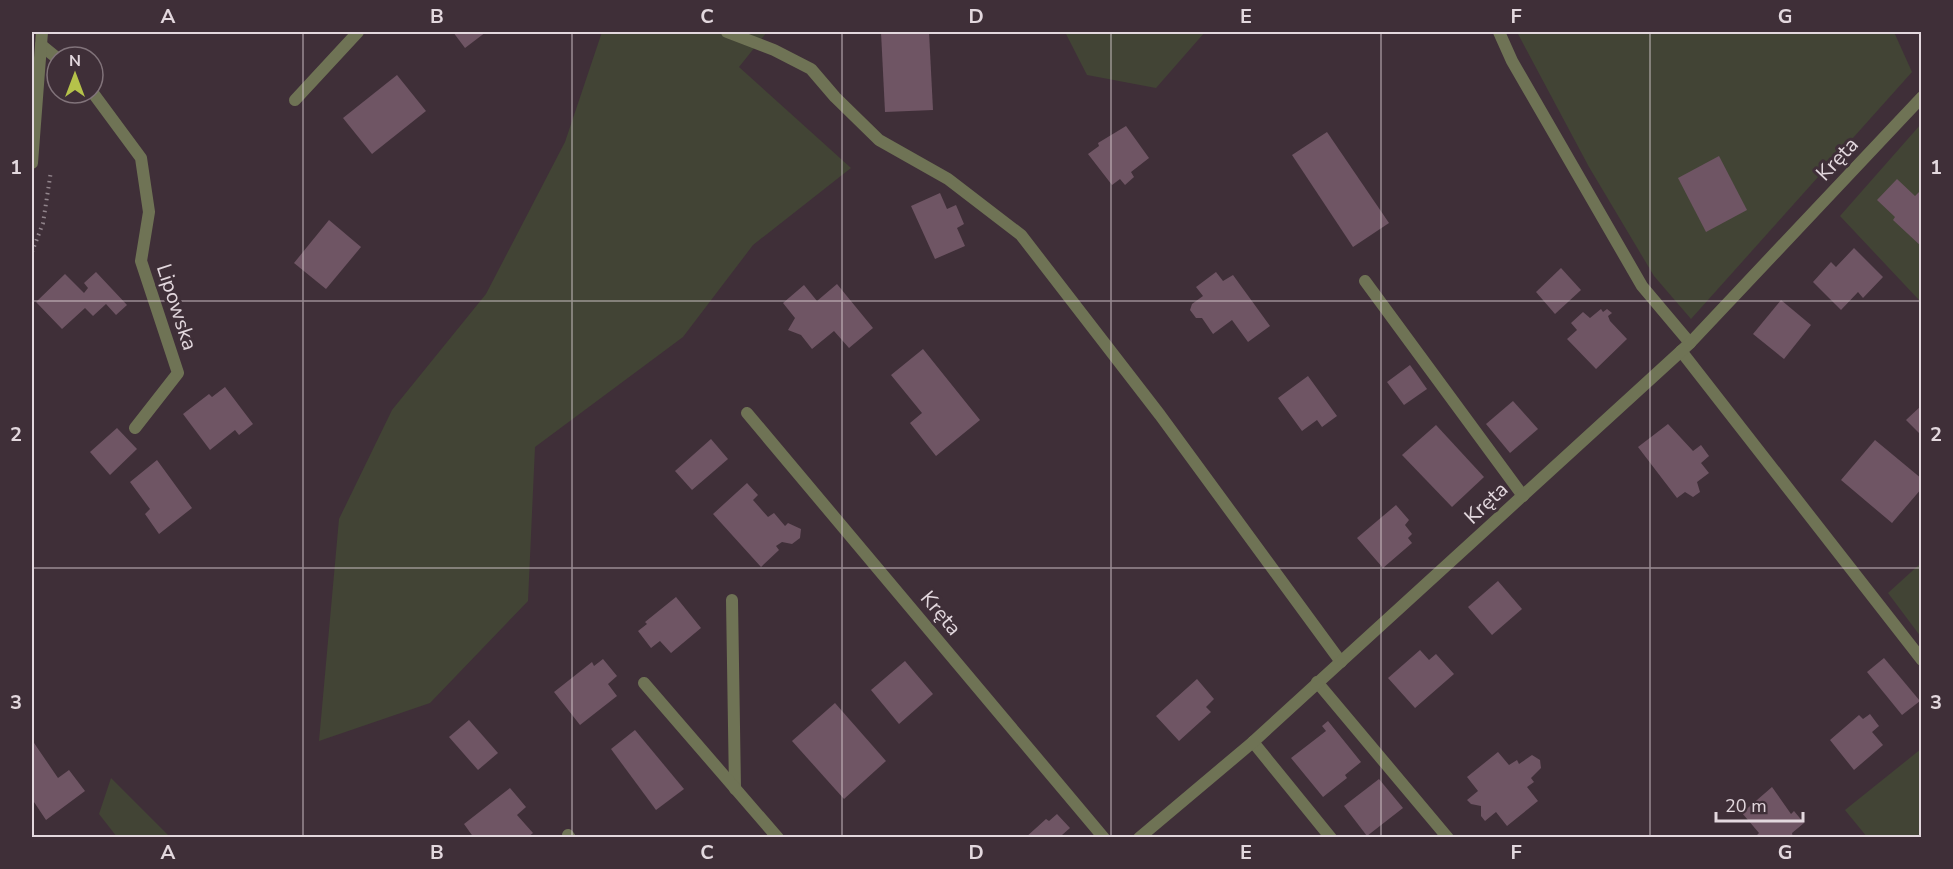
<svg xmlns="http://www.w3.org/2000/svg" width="1953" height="869" font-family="'Nunito Sans',sans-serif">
<rect width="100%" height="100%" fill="#3f2f38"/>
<g fill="#424435">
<polygon points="602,32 767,32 739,67 851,168 753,245 683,337 535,447 528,601 430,703 319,741 339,519 392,410 486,294 565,142"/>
<polygon points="1065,32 1205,32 1156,88 1087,75"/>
<polygon points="1517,32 1894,32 1912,72 1691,319 1654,276 1589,167"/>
<polygon points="1921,124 1921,317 1919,300 1840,216"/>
<polygon points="1921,563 1921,637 1888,593"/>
<polygon points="1921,749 1921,837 1867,837 1845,810"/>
<polygon points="111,778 170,837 117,837 99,814"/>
</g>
<g fill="#6f5564">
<polygon points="453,32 486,32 465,48"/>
<polygon points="881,32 929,32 933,110 885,112"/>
<polygon points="397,75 426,111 372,154 343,118"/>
<polygon points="1126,126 1149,158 1131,172 1134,177 1125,185 1120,179 1112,185 1088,154 1099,146 1098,143"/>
<polygon points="1327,132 1389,223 1353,247 1292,155"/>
<polygon points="1719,156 1747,210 1706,232 1678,178"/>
<polygon points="1897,179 1915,196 1922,189 1922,247 1893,220 1895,217 1877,200"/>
<polygon points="940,193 947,209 956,205 964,224 957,228 965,246 935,259 911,206"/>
<polygon points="329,220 361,247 326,289 294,263"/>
<polygon points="1854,248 1883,277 1863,298 1858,292 1841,310 1813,282 1831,262 1836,267"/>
<polygon points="1561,268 1581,290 1555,314 1536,292"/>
<polygon points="96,272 127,305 116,315 106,304 93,316 85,308 62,329 36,302 65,274 84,293 88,288 84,283"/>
<polygon points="1216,272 1223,281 1233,275 1270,326 1248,342 1232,320 1213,334 1202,318 1196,318 1190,310 1192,304 1203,296 1196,287"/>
<polygon points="837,284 873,328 849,348 834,331 812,349 801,335 788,330 795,318 783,303 804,285 817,301"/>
<polygon points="1781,300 1811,325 1784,359 1753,334"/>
<polygon points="1601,309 1603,312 1607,309 1612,313 1608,316 1610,321 1627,339 1596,369 1567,339 1577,330 1571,323 1583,312 1590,318"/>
<polygon points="923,349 980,420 936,456 910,423 922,413 891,375"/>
<polygon points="1410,365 1427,389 1404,405 1387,382"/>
<polygon points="1308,376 1337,416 1322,427 1317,420 1302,431 1278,398"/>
<polygon points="225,387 253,424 239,435 235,430 210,450 183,414 209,394 212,397"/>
<polygon points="1513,401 1538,429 1510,453 1486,424"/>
<polygon points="1922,405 1922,436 1906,420"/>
<polygon points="1668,424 1693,451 1701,445 1709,456 1701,463 1709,473 1697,482 1700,492 1693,497 1685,492 1677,498 1638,447"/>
<polygon points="1436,425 1484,477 1452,507 1402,455"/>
<polygon points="117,428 137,449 110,475 90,452"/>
<polygon points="711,439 728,459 692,490 675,471"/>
<polygon points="1875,440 1922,479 1922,488 1892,523 1841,480"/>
<polygon points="157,460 192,508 159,534 145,514 150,509 130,482"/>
<polygon points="747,483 758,495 753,500 768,517 774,513 785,526 788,523 801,529 800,538 792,544 782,542 776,546 779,550 761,567 713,514"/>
<polygon points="1396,505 1409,520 1405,525 1412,534 1408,538 1412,543 1383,568 1357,538"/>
<polygon points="1498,581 1522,609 1492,635 1468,607"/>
<polygon points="676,597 701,628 671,653 660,641 651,648 638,631 647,624 645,622"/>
<polygon points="1420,650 1429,660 1436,654 1454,674 1415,708 1388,678"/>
<polygon points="1884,658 1920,701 1902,715 1867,672"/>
<polygon points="603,659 617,676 608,684 617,696 580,725 554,692 592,662 594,666"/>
<polygon points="905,661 933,694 899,724 871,690"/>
<polygon points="1197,679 1214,699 1206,707 1211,712 1179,741 1156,716"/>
<polygon points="835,703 886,761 844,799 792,741"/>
<polygon points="1870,714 1879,726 1872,732 1883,745 1854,770 1830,740 1859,715 1863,719"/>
<polygon points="469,720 498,753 478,770 449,737"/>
<polygon points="1328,721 1361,762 1345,775 1347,778 1323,797 1291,758 1326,731 1322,726"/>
<polygon points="635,730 684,789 656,810 611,749"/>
<polygon points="32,740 58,778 69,770 85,791 46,820 32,799"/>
<polygon points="1498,752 1509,765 1517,760 1519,764 1532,755 1540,760 1541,768 1531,778 1534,782 1527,787 1538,801 1507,826 1496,812 1485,821 1481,816 1481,806 1471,804 1467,800 1478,791 1467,777"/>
<polygon points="1379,779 1403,808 1367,836 1344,806"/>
<polygon points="1772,787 1791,814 1794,811 1804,823 1792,833 1793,838 1754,838 1759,833 1742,813"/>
<polygon points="510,788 526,807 517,815 533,833 527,838 474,838 464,824"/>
<polygon points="1057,814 1070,828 1062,835 1064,838 1025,838 1046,819 1049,821"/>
</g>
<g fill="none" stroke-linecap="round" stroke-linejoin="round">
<polyline stroke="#92858c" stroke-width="4" stroke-dasharray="1.5 4.5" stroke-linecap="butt" points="32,252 43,223 51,171"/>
<g stroke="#6f7355" stroke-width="12">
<polyline points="727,32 774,50 811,69 835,97 879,140 948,179 1021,235 1160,415 1341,662"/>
<polyline points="295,100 358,32"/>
<polyline points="1365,281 1523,496"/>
<polyline points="732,600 735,789"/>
</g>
<g stroke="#6f7355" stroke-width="12">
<polyline points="1499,32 1512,61 1642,286 1690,343"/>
<polyline points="41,45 57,58"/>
<polyline points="93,93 141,158 149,212 141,261 178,373 135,428"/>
<polyline points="1681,351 1922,660"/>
<polyline points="747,413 1104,838"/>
<polyline points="1317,682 1448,838"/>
<polyline points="644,683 778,838"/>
<polyline points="1253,742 1331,838"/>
<polyline points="568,835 570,838"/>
<polyline points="1139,838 1253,742 1690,343 1922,97"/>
</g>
<polyline stroke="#6f7355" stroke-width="12" points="32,163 42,32"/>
</g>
<path fill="none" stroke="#e3d8de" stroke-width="1.5" stroke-opacity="0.55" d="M303,32V838M572,32V838M842,32V838M1111,32V838M1381,32V838M1650,32V838M32,301H1922M32,568H1922"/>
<g text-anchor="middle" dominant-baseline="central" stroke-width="6" stroke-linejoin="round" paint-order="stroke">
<g font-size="21" fill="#e3d8de" stroke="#3f2f38">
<text transform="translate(1837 159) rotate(-47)">Kręta</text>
<text transform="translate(177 307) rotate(72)">Lipowska</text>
<text transform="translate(1486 503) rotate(-43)">Kręta</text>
<text transform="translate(941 613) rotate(50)">Kręta</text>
</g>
</g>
<rect width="1953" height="869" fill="none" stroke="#3f2f38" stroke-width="66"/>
<g transform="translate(75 75)"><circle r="28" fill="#3f2f38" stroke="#81737a" stroke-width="1.5"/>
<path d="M0-4.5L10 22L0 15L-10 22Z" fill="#b5c24a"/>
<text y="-9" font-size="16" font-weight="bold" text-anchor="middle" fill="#e3d8de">N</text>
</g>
<path d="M1716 812v9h87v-9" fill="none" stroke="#e3d8de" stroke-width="3"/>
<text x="1725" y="812" font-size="18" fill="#e3d8de" stroke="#3f2f38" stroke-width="4.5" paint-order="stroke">20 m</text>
<rect x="33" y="33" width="1887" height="803" fill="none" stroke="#e3d8de" stroke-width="2"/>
<g font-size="20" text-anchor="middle" font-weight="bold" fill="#e3d8de">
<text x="168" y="23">A</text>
<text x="437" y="23">B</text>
<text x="707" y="23">C</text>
<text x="976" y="23">D</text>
<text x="1246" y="23">E</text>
<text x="1516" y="23">F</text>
<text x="1785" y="23">G</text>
<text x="16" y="174">1</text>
<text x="1936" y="174">1</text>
<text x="16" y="441">2</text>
<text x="1936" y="441">2</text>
<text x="16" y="709">3</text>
<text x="1936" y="709">3</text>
<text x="168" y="859">A</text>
<text x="437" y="859">B</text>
<text x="707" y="859">C</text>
<text x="976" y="859">D</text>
<text x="1246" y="859">E</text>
<text x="1516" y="859">F</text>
<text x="1785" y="859">G</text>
</g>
</svg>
